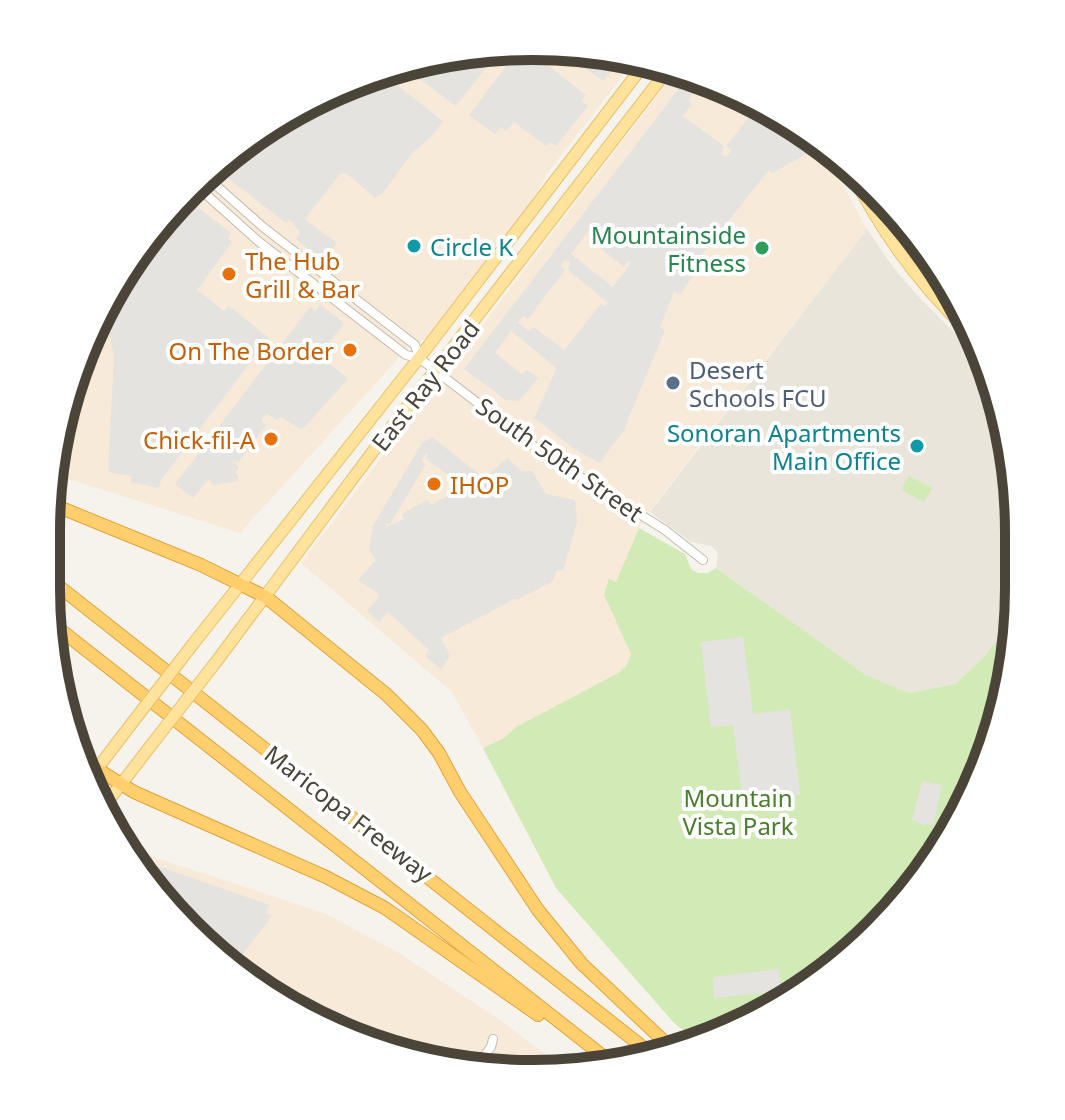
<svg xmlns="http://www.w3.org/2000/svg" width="1065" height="1120" font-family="'Noto Sans',sans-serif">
<rect width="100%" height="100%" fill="#f6f3ec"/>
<polygon fill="#eae5da" points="867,229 893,267 916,294 977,356 1015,469 1011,622 985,656 955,684 909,693 866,675 826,647 716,568 718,553 711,546 691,542 650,512"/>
<g fill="#f7ead8">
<polygon points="469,50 634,61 547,174 533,198 428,337 421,341 415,340 240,533 56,475 63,406 147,236 290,111"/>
<polygon points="676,71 819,142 867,229 651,509 639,528 616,582 610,580 604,595 631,654 626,666 620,672 516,727 504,738 483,748 452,692 301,563"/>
<polygon points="118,840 156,858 324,913 399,953 503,1022 566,1071 500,1073 377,1048 211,953 128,858"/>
</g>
<g fill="#d2eab5">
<polygon points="909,476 932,488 924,502 901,490"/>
<polygon points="639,528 685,554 691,569 698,573 708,573 716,568 866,675 909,693 955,684 985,656 1011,622 1010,683 937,858 876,932 776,1009 692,1037 674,1023 556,888 483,748 504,738 516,727 620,672 626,666 631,654 604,595 609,579 616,582"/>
</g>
<g fill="#e5e3e0" fill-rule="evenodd">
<polygon points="469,50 498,52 456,106 409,71"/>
<polygon points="516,53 533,54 586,95 581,101 588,106 556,146 550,142 546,146 514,122 506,131 501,127 495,134 469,115"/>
<polygon points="570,57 596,59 612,70 603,81"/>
<path d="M688,77L701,84L688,100L692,104L683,116L724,146L722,154L724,156L729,155L731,150L726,146L755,110L795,130L808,153L773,173L769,170L692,267L696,272L680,294L674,292L660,327L665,330L623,432L599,463L576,450L534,418L556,370L554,366L511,331L495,353L522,374L527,370L538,378L519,401L506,400L464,369ZM589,230V239L624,267L628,261L631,263L613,287L571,254ZM565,260L570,262L568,270L607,302L605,307L601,304L564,350L534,327L529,331L518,323L523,316L528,319L565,270L561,266Z"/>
<polygon points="388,78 443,121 432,136 412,153 383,193 375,198 346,173 340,174 305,219 337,243 323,260 296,239 300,233 292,222 289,220 286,223 220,172 290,111"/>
<polygon points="188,200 231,233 228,238 232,242 197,290 224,311 229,306 269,338 161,480 159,488 130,482 131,476 108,472 114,356 106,319 147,236"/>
<polygon points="320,304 344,323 320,355 348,379 302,430 281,417 277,420 266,413 261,421 266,425 238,463 232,461 239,467 235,472 238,475 238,481 213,485 209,479 193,498 175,484 310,307 315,311"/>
<path d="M432,437L484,478L507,458L522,471H532L546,494L575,500L577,522L563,571L557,570L553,581L519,599H514L441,638L450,656L441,669L425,656L429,650L388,612L379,622L367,611L380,595L358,580L376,560L369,550L373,526L422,443ZM426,453L428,454L425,458L463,486L466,482L468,485L431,505L427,500L402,514L404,519L386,527L385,523L390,524L426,464L421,461Z"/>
<polygon points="743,637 753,714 790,709 800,795 743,802 733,725 711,727 701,642"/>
<polygon points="922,781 942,785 933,825 927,823 926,826 912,820"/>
<polygon points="138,862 143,868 146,862 270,905 266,912 272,916 234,966 211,953 135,865"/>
<polygon points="779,969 781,991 714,998 713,977"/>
</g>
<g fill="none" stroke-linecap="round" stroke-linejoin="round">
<defs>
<g id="minor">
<polyline points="210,180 263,227 415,345 419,358"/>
<polyline points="200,189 258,241 406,355 419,358 547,456 665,530 703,560"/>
<polyline points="935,297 948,283"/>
<polyline points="475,1068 491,1047 493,1039"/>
</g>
<g id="major">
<path d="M852,173C881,232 921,286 968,331"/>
<polyline points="193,644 419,358 646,62"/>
<polyline points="216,662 383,438 669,68"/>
<polyline points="87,782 129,727"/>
<polyline points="102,809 152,744"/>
</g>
<g id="highway">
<polyline points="54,505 201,565 266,597 387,695 422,730 439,753 460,792 538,910 582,964 668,1045"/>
<polyline points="47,577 649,1052"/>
<polyline points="53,624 613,1064"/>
<polyline points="79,751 97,769 134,792 326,877 385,908 538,1015"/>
</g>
</defs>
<use href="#minor" stroke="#c2bbae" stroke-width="10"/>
<use href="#major" stroke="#e6c16a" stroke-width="13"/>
<use href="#highway" stroke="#e0a43c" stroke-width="14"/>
<use href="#minor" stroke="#fff" stroke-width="8"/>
<use href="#major" stroke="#ffe39c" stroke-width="11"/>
<use href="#highway" stroke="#ffcf6e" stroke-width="12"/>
<defs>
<g id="major-bridge">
<polyline points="129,727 193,644"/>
<polyline points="152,744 216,662"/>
</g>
</defs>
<use href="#major-bridge" stroke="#e6c16a" stroke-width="13" stroke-linecap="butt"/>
<use href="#major-bridge" stroke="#ffe39c" stroke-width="11"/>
</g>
<g fill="#0f9aa8" stroke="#fff" stroke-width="3">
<circle cx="414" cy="246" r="8"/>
<circle cx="917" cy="446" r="8"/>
</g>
<circle fill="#2e9e5b" stroke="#fff" stroke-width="3" cx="762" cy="248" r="8"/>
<g fill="#e8710a" stroke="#fff" stroke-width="3">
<circle cx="229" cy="274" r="8"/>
<circle cx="350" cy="350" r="8"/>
<circle cx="271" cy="439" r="8"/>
<circle cx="434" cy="484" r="8"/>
</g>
<circle fill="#5c6f8a" stroke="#fff" stroke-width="3" cx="673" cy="383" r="8"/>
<g text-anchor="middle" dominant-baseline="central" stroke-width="8" stroke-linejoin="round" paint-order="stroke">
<g font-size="24" fill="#27864d" stroke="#fff" text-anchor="end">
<text x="746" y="234">Mountainside<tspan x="746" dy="28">Fitness</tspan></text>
</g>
<g font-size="24" fill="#0d838f" stroke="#fff" text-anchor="start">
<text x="430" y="246">Circle K</text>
<text x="901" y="432" text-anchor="end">Sonoran Apartments<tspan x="901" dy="28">Main Office</tspan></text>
</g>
<g font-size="24" fill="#c56008" stroke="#fff" text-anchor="start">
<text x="245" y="260">The Hub<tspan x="245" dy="28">Grill &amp; Bar</tspan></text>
<text x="334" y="350" text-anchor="end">On The Border</text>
<text x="255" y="439" text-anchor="end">Chick-fil-A</text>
<text x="450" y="484">IHOP</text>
</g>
<g font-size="24" fill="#4e5e75" stroke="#fff" text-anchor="start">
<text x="689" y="369">Desert<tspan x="689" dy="28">Schools FCU</tspan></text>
</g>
<g font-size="24" fill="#4b4439" stroke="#fff">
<text transform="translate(425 385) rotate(-52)">East Ray Road</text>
<text transform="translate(560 459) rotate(35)">South 50th Street</text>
<text transform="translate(349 813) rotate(38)">Maricopa Freeway</text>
</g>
<g font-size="24" fill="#4a7f2a" stroke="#fff">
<text x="738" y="797">Mountain<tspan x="738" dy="28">Vista Park</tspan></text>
</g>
</g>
<path d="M0 0H1065V1120H0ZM532 60H533A472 472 0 0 1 1005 532V588A472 472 0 0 1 533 1060H532A472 472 0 0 1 60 588V532A472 472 0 0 1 532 60Z" fill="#fff" fill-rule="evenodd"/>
<path fill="none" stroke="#4b4439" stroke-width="10" d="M532 60H533A472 472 0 0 1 1005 532V588A472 472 0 0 1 533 1060H532A472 472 0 0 1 60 588V532A472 472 0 0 1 532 60Z"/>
</svg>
